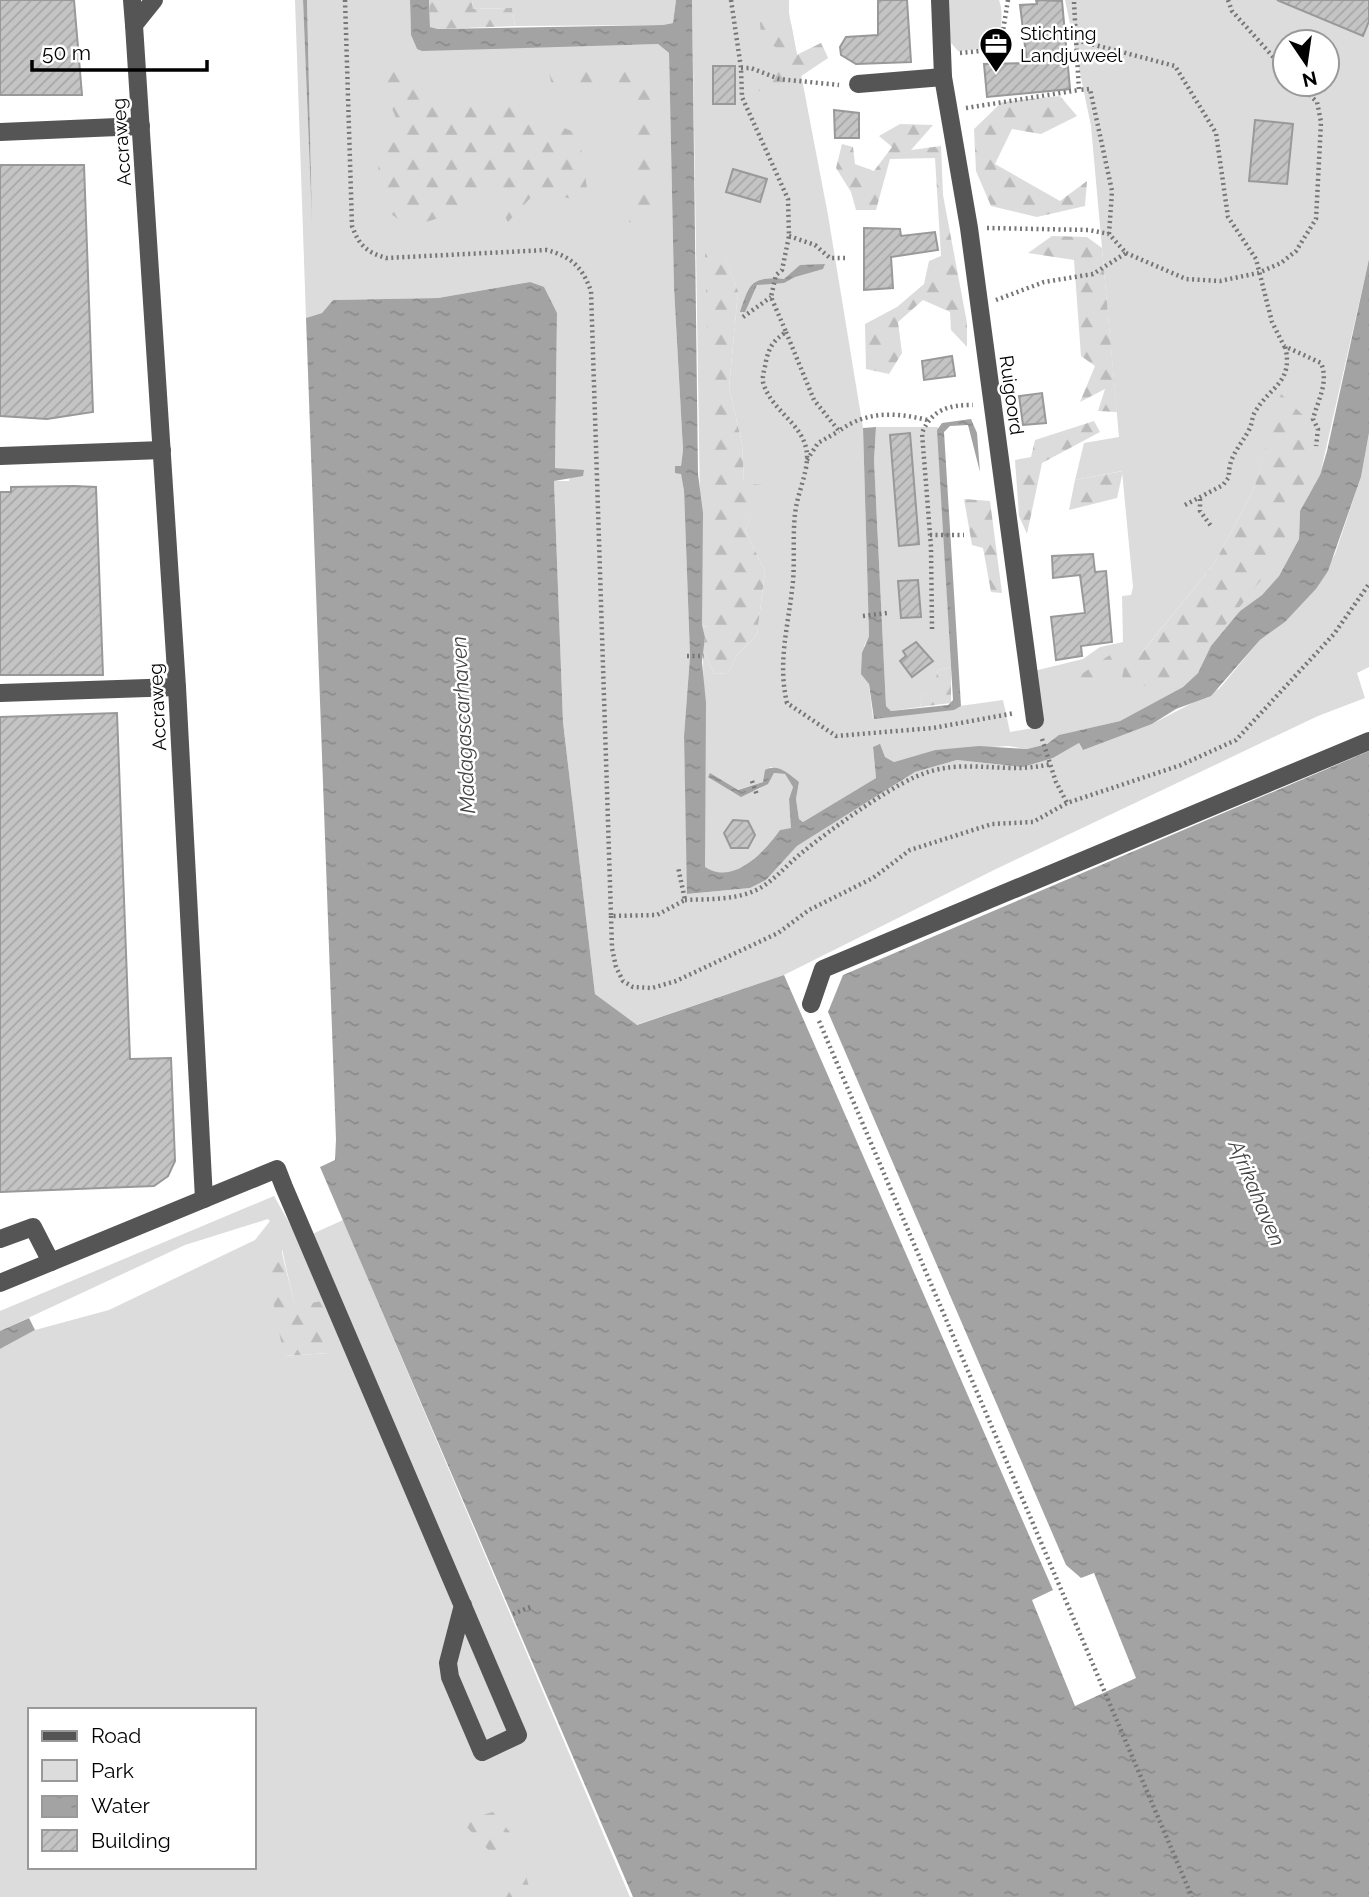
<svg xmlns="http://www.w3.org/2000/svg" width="1369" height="1897" font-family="Raleway,sans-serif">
<defs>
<pattern id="forest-firs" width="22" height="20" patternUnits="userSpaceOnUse" patternTransform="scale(1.75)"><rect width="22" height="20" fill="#dcdcdc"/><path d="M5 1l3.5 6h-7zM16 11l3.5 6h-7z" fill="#bbb"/></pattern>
<pattern id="water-ripples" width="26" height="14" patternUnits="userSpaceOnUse" patternTransform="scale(1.75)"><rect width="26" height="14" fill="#a3a3a3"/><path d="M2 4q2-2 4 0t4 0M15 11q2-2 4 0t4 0" fill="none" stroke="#8b8b8b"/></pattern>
<pattern id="building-hatch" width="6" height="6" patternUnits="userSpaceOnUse" patternTransform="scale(1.75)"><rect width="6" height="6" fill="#c4c4c4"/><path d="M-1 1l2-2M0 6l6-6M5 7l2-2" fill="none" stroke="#a7a7a7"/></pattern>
</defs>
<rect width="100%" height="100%" fill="#fff"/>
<g fill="#dcdcdc" fill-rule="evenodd">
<polygon points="295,0 303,0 312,222 307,0 410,0 411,35 417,49 658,44 669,53 674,288 683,450 681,466 675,466 675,473 681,473 684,491 690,656 684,736 688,894 750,888 766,880 797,846 915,772 957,760 1023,767 1053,758 1079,743 1082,749 1152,724 1219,689 1260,640 1285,622 1316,589 1335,554 1361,477 1369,433 1369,667 1357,673 1365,698 1318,716 994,870 784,975 636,1025 595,994 563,722 554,481 569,481 570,477 584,471 555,468 557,313 530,282 438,298 333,300 322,313 306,318"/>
<polygon points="472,0 676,0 673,23 663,25 515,26 512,8 473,9"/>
<path d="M692,0H789V13L797,55L821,43L828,58L801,74L828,215L863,428L869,636L864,646L873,718L1003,700L1010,732L1039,727L1034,671L1083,659L1100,647L1123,642L1122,596L1131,595L1133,587L1122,471L1075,480L1084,443L1119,437L1091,126L1065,0H1369V259L1320,475L1300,511L1299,539L1279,576L1262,595L1240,611L1198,673L1183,687L1120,721L1060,735L1047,744L1027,749L1008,746L935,750L894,762L885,757L880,745L873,748L876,778L803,822L799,819L796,799L799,782L783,770L770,767L763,782L730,792C751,793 763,793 774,773L785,774L793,787L789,799L792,828L780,830C764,852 735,885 705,868L703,650L714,674L728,673L737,655L757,635L765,571L745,530L764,485L744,484L742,443L729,388L738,291L721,248L711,475V627L702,626ZM1285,42H1327V84H1285ZM1282,395L1277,560L1125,666L1129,643L1139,656L1214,564L1254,489Z"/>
<path d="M945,0H999C1004,14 1002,35 993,48L958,51L951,43Z"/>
<polygon points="876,427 938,427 951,667 938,670 935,685 923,693 920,707 891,711 886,706 874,460"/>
<path d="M274,1196L299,1240L343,1220L630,1897H0V1349L35,1330L109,1310L255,1240L270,1221L268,1219L185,1245L0,1331V1311ZM282,1249L295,1307L322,1302L329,1353L284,1356ZM30,1710H254V1867H30Z"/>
</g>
<g fill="url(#forest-firs)">
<polygon points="429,0 472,0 473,9 512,8 515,26 438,29 430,27"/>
<polygon points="760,22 791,23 797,55 821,43 828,58 776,93 753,90 781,50 761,39"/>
<polygon points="387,64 424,71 412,86 432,104 498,101 579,134 589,202 536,192 508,222 487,186 458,212 410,227 391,214 378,187 379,142 396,118 386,94"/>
<polygon points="612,67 644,70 652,99 650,220 642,232 628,241 637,113 630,85 553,89 549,73"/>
<polygon points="1060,96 1077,116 1041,134 1012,129 995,164 1060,201 1087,181 1085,206 1037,217 991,206 976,171 974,129 1002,102"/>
<polygon points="900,124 933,125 911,150 941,146 943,195 967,323 967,347 951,330 950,312 923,300 898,322 902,353 889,374 866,369 865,324 897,307 924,284 929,261 941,256 935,158 890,159 876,210 856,210 851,192 836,168 842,144 853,147 855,164 874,171 892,147 879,136"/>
<polygon points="1052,236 1087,237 1102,248 1117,412 1098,411 1105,389 1080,402 1095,366 1081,356 1074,260 1028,253"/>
<polygon points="721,247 738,291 729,388 742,443 744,483 765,485 745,530 765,571 757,635 737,655 728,673 714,674 703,650 705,637 702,626 711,627 711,475 705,254"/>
<polygon points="1281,394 1308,420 1314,456 1277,560 1187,673 1143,686 1122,678 1124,667 1077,704 1070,682 1129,642 1140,655 1214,564 1254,489"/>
<polygon points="1094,421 1100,432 1042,463 1027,534 1019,516 1015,460 1031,457 1035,440"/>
<polygon points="1123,471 1117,498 1069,510 1075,480"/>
<polygon points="964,499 990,501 1002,593 991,592 983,548 972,545"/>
<polygon points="951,667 951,703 920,707 923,692 934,685 938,670"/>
<polygon points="281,1249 295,1306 322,1301 328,1321 329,1353 284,1356 264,1257"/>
<polygon points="493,1812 520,1844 494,1856 461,1821"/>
<polygon points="523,1866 532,1897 486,1897"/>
</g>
<g fill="url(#water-ripples)">
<polygon points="303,0 307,0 312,222"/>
<path d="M410,0H429L430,27L438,29L663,25L673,23L676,0H692L698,474L703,513L702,625L705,637L702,662L706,703L705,867C734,886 765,851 780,830L791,828L789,799L793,787L785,774L774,773L768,784L741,797L708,777L710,773L738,790L763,782L765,770C778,763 789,774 799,782L796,799L799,819L803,822L876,778L873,747L880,744L885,757L894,762L935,750L979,746L1027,749L1047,744L1059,735L1120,721L1183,687L1198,673L1211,646L1240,611L1262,595L1279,576L1299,539L1300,511L1320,475L1327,451L1369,259V433L1361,477L1328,571L1316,589L1285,622L1260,640L1211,696L1176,709L1152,724L1083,750L1079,743L1053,758L1023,767L957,760L915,772L797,846L766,880L750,888L687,894L684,736L690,656L684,491L681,474L675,473V466H681L683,450L674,288L669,53L658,44L422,51L417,49L411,35Z"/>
<path d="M825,264L823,269L795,277L784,283L757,285L745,312H740C750,282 751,277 784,279L800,265Z"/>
<polygon points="530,282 544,287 557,313 555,468 584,470 583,476 554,481 563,722 595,994 637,1025 784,975 1053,1590 1032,1600 1075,1706 1136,1678 1094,1573 1081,1578 1066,1565 828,1012 843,975 1369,751 1369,1897 633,1897 320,1167 335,1160 336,1139 306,318 322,313 333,300 438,298"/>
<polygon points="971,419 977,433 980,472 968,425 950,426 944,432 961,706 954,710 874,719 869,684 861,674 862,653 869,636 863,428 876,427 874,460 886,706 891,711 948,705 953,700 937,430 942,423"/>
<polygon points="29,1318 35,1330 0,1349 0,1331"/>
</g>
<g fill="url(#building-hatch)" stroke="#999" stroke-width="2">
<polygon points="0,0 74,0 82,95 0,95"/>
<polygon points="878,0 907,0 911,62 856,64 841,55 840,47 846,37 878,35"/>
<polygon points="1036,0 1062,1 1070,89 987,97 984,64 1027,63 1020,5 1037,4"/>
<polygon points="1277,0 1369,0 1369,21 1363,36"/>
<rect x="713" y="66" width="22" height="38"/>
<polygon points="834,110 859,113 859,138 835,138"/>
<polygon points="1255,120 1293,124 1287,184 1249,181"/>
<polygon points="0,165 84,165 93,412 47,419 0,416"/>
<polygon points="733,169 767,179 760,202 726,192"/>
<polygon points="864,228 900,229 901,236 935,232 938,250 891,257 893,288 864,290"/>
<polygon points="952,356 955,376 924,380 922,361"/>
<polygon points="1042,393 1046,423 1023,425 1019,396"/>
<polygon points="910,433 919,544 899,546 890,435"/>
<polygon points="74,486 96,487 103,675 0,675 0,492 11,492 11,487"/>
<polygon points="1093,554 1095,572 1106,571 1112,642 1081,646 1082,656 1056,660 1051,617 1085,613 1080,575 1053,578 1052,556"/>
<polygon points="918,580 921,617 901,618 898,581"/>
<polygon points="916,642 933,661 912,677 900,661 906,656 903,651"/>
<polygon points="117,713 130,1059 171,1058 175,1161 168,1176 154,1186 0,1192 0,717"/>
<polygon points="733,820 748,821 755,835 748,848 731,848 724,833"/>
</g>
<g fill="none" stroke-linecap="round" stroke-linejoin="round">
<g stroke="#777" stroke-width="4.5" stroke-dasharray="2 3.5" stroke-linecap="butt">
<path d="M345,0L352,226C359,245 366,252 386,258L547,250C572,257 582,267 591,291L611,916L657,915L685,900L678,867"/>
<path d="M731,0L741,68L742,97L788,199L789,236L782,270L776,275L771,297L786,332C774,340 769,347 766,361C765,368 762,376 763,382C771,413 809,425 807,460C806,475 799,491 796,507C792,531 795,557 793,581C789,624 777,661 787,703L836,736L933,728L1015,713"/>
<polyline points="1228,0 1232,11 1285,70"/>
<polyline points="1074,2 1076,40"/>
<polyline points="960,53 1000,49 1008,0"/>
<polyline points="741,68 751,68 779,79 839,85"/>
<polyline points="966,108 1079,90"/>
<polyline points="987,228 1089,230 1109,234 1126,253 1093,274 1044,282 996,300"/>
<path d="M1109,234L1112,191L1090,89L1079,90L1076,40L1175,66L1216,133L1228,217L1256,259L1272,322L1284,346L1321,363C1329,382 1318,400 1313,419L1318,429L1316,446"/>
<polyline points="789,236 815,245 830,258 845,258"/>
<polyline points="1126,253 1186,279 1220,281 1258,273 1281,263 1296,251 1316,219 1321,122 1317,102 1298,84"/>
<polyline points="743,317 771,297"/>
<path d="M786,332L814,400L839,431C866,411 895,412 927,420"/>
<polyline points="807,460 818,443 839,431"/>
<polyline points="1200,499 1200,511 1211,526"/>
<path d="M1185,505L1223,485L1229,477C1228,456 1241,446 1250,428C1252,423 1252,417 1255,412C1270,386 1294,383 1285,346"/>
<polyline points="930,535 964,535"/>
<polyline points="863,616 887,613"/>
<path d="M932,629L931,547L922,433C932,409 949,405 973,405"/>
<polyline points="687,656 704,656"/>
<polyline points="1042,739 1056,782 1067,803"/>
<polyline points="752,781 757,795"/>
<path d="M685,900C707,899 734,900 754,891C773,883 787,864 804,851C830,830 884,791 915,777C964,755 1001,776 1051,764"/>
<polyline points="611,916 612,948 616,967 623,981 633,987 652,988 676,981 778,933 809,910 873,878 910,850 992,824 1033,822 1067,803 1181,765 1236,740 1334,634 1369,584"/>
<polyline points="819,1021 1192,1897"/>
<polyline points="513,1614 533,1606"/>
</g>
<g stroke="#555" stroke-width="18">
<polyline points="132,0 134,25"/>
<polyline points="940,0 943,77 969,228 1035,720"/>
<polyline points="858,84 943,77"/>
<polyline points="0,132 141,126"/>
<polyline points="0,456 162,450"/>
<polyline points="0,693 177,687"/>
<polyline points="811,1004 823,969 1369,741"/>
<polyline points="204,1199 277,1169 284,1187 518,1735 482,1752 450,1677 448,1663 463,1605"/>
<polyline points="0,1239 33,1227 51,1262"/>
<polyline points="0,1283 204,1199 177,687 134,25 154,0"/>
</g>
</g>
<defs>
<symbol id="office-pin" viewBox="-11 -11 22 30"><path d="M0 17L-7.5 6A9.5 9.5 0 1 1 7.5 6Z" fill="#000" stroke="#fff"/><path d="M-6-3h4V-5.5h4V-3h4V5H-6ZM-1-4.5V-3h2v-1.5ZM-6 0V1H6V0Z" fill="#fff"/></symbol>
</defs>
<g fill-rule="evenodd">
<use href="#office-pin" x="977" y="25" width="38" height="52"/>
</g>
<g text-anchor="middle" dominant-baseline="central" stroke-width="5" stroke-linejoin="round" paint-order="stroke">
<g font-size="19" fill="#000" stroke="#fff" text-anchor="start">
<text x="1020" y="33">Stichting<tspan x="1020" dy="22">Landjuweel</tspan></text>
</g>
<g font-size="19" fill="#000" stroke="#fff">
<text transform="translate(121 142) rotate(-94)">Accraweg</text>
<text transform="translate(1012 395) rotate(82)">Ruigoord</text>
<text transform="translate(157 707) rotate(-93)">Accraweg</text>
</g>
<g font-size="21" font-style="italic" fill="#444" stroke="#fff">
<text transform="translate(463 725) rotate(-93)">Madagascarhaven</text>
<text transform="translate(1257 1193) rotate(67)">Afrikahaven</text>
</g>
</g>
<rect x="28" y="1708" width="228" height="161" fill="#ffffff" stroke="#999999" stroke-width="2"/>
<rect x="42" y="1731" width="35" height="10" fill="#555555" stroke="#999999" stroke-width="2"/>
<text x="91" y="1743" font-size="21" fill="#000000">Road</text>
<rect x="42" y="1760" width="35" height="21" fill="#dcdcdc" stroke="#999999" stroke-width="2"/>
<text x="91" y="1778" font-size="21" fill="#000000">Park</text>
<rect x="42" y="1796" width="35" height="21" fill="url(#water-ripples)" stroke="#999999" stroke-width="2"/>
<text x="91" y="1813" font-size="21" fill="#000000">Water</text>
<rect x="42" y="1830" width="35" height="21" fill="url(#building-hatch)" stroke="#999999" stroke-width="2"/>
<text x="91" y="1848" font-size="21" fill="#000000">Building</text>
<g transform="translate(1306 63) rotate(167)"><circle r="33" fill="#ffffff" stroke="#999999" stroke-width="2"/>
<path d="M0-5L12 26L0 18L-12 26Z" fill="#000000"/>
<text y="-10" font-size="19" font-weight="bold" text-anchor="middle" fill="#000000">N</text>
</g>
<path d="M32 60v10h175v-10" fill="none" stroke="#000000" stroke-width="3.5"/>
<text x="42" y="60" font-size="21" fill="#000000" stroke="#ffffff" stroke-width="5" paint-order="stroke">50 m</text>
</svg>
